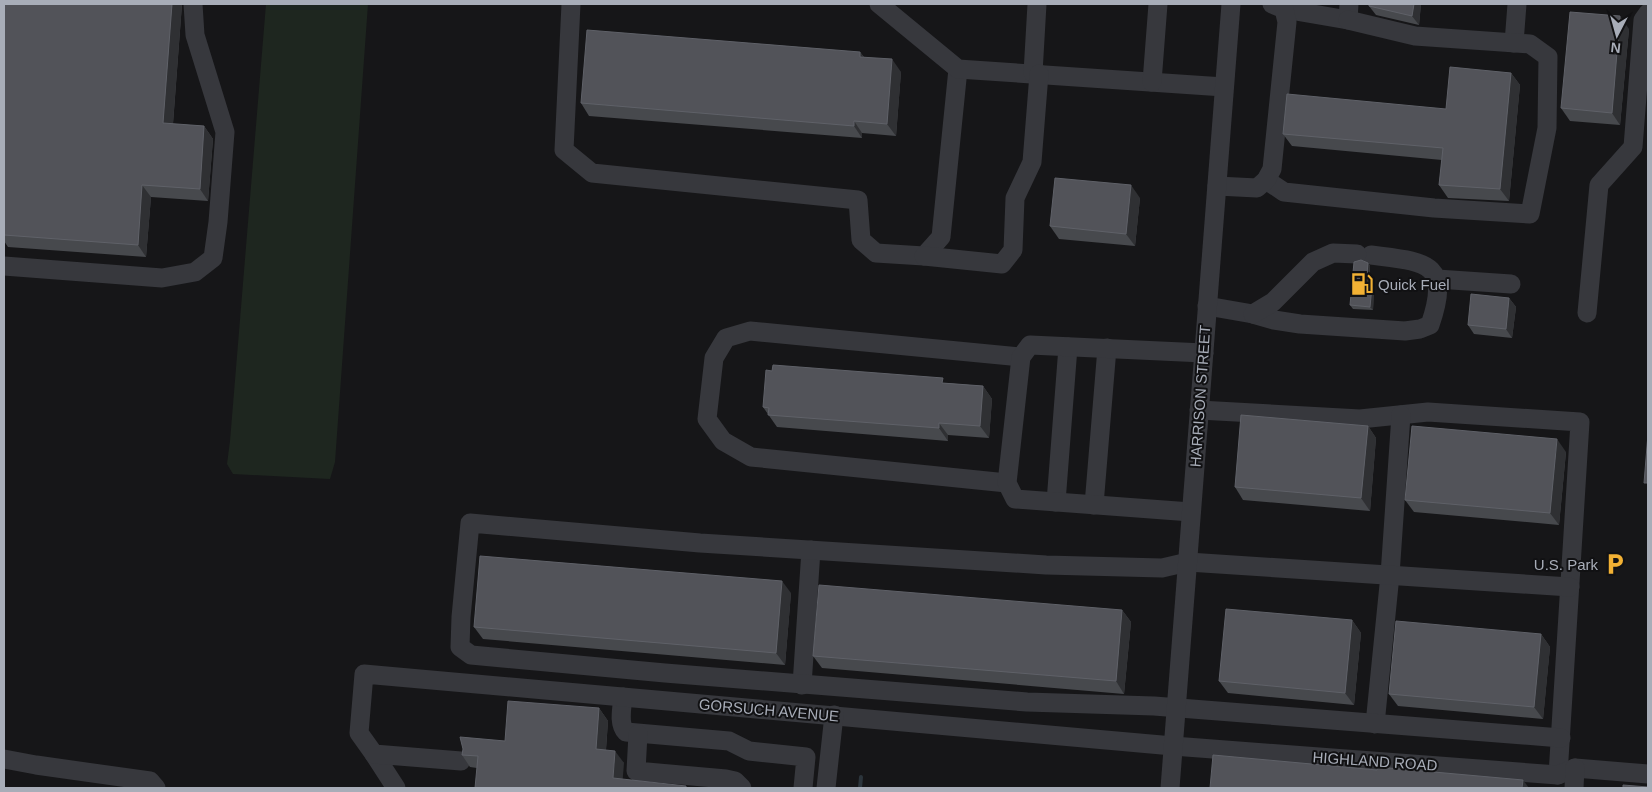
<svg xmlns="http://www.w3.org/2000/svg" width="1652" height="792" font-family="Arial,sans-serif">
<rect width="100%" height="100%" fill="#161618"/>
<polygon fill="#1e261f" points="266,4 368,4 335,462 330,479 233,474 227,464 230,441"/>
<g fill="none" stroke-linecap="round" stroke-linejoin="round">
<polyline stroke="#2c353c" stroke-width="4" points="860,788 861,777"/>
<g stroke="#37383d" stroke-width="19">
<polyline points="571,4 564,150 592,173 858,200 861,240 876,253 924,256 941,237 958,69"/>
<polyline points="879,4 958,69 1224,87"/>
<polyline points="1284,9 1348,20 1349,4"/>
<polyline points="1514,43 1517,4"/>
<polyline points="1033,73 1037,4"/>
<polyline points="1152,82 1158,4"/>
<polyline points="1266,180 1284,192 1434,208 1530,214 1547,128 1548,57 1530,44 1415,36 1348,20"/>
<polyline points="1217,186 1257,188 1266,180 1272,169 1287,22 1284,9 1272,4"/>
<polyline points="924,256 1002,264 1013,250 1015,198 1032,162 1039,74"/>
<polyline points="4,266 162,278 195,272 213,258 218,222 225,132 195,35 193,4"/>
<polyline points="1437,279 1511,284"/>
<path d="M1207,306L1253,314L1274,320L1300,324L1405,331L1420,329L1430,325C1452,261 1425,262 1371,255"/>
<polyline points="1587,313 1599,185 1633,147 1643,20 1648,13"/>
<polyline points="1253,314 1273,302 1313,262 1333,253 1357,254"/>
<polyline points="1199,410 1360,419 1428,412 1580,422 1558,775"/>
<polyline points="1007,483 751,457 723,441 707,419 714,358 726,338 750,331 1021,357"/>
<polyline points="1056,502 1068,347"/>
<polyline points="1094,505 1107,348"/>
<polyline points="1191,512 1015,499 1007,483 1021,357 1030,345 1204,353"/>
<polyline points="802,685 811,550"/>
<path d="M623,697C622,708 618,724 626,732L729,741L749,751L806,757L803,788"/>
<polyline points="1375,724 1390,575 1401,415"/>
<polyline points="638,734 636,771 726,779 735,781 742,788"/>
<polyline points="1561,738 1154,706 1027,702 665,673 471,655 460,647 461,617 470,523 700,543 1046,565 1162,568 1188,562 1570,587"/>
<polyline points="374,754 396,788"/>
<polyline points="4,759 36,765 150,781 156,788"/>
<polyline points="461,761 374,754 359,733 364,674 1173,746 1558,775 1575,768 1648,774"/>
<polyline points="826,788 834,715"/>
<polyline points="1170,788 1231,4"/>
<polyline points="1574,788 1575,768"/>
</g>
</g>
<g fill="#47494d">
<polygon points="4,4 182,4 173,124 204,126 213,139 208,201 151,197 146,257 8,247 4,241"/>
<polygon points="1421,4 1419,25 1376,15 1369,6"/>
<polygon points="1629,29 1620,125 1570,121 1561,108"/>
<polygon points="860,52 864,57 901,72 896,136 862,133 862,138 589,116 581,103"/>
<polygon points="1511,73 1520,85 1509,201 1448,198 1439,185 1442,160 1292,146 1283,134 1446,109"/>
<polygon points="1140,198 1135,246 1059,239 1050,226"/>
<polygon points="1368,263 1370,266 1369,286 1372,286 1374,289 1373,310 1353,309 1350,305"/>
<polygon points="1509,298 1516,307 1512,338 1474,334 1468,325"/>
<polygon points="946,383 983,386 992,399 989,438 948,435 948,441 777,427 763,407"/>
<polygon points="1368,426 1376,438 1370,511 1243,500 1235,487"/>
<polygon points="1566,452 1559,525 1414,512 1405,500"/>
<polygon points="791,593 785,665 483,639 474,627"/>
<polygon points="1122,610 1131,622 1124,694 822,668 813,656"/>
<polygon points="1352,620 1361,633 1354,705 1228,693 1219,681"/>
<polygon points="1541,634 1550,647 1543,719 1398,706 1389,694"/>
<polygon points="599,708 608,721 606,750 624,763 477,768 470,767 462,755 505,741"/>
</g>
<g fill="#2f3033">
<polygon points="172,4 182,4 172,136 163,123"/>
<polygon points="1414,4 1421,4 1419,25 1412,16"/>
<polygon points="1620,16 1629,29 1620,125 1612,113"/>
<polygon points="860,52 869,64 860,57"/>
<polygon points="892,59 901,72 896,136 887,124"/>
<polygon points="1511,73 1520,85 1509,201 1500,189"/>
<polygon points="854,121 862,133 862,138 854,126"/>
<polygon points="204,126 213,139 208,201 200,189"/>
<polygon points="142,185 151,197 146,257 138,245"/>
<polygon points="1131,185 1140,198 1135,246 1126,234"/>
<polygon points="1368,263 1370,266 1368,289 1366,286"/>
<polygon points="1372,286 1374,289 1373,310 1370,307"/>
<polygon points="1509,298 1516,307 1512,338 1506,329"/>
<polygon points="983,386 992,399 989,438 980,426"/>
<polygon points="939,423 948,435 948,441 939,428"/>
<polygon points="1368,426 1376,438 1370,511 1361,498"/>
<polygon points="1557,439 1566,452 1559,525 1550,513"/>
<polygon points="782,581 791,593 785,665 776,653"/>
<polygon points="1122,610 1131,622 1124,694 1116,681"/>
<polygon points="1352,620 1361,633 1354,705 1345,693"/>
<polygon points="1541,634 1550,647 1543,719 1534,707"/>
<polygon points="599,708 608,721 605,761 596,749"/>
<polygon points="615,751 624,763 622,788 613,778"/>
<polygon points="1523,780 1529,788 1522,788"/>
</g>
<g fill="#525359" stroke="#5f6168">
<polygon points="4,4 172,4 163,123 204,126 200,189 142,185 138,245 4,235"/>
<polygon points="1369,4 1414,4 1412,16 1369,6"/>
<polygon points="1570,12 1620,16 1612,113 1561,108"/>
<polygon points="587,30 860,52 860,57 892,59 887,124 854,121 854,126 581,103"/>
<polygon points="1450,67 1511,73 1500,189 1439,185 1443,148 1283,134 1287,94 1446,109"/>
<polygon points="1055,178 1131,185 1126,234 1050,226"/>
<polygon points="1361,260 1368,263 1366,286 1372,286 1370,307 1350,305 1354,262"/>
<polygon points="1471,294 1509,298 1506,329 1468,325"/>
<polygon points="773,365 943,378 942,383 983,386 980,426 939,423 939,428 768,415 769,408 763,407 766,370 772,371"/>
<polygon points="1241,415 1368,426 1361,498 1235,487"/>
<polygon points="1412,426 1557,439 1550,513 1405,500"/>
<polygon points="1648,434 1648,483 1644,483"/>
<polygon points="480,556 782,581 776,653 474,627"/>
<polygon points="819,585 1122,610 1116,681 813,656"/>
<polygon points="1226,609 1352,620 1345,693 1219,681"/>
<polygon points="1396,621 1541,634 1534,707 1389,694"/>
<polygon points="508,701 599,708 596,749 615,751 613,778 686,786 686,788 475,788 478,756 462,755 463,749 460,737 505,741"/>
<polygon points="1213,755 1377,770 1378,767 1523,780 1522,788 1210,788"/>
<polygon points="1623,785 1648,787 1648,788 1623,788"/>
</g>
<defs>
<symbol id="fuel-bare" viewBox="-9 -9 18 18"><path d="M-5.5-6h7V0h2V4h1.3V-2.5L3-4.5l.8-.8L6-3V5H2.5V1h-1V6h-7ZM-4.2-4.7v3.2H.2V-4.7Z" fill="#f2b134" stroke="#111113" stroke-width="2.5" paint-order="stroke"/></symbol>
<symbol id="parking-bare" viewBox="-9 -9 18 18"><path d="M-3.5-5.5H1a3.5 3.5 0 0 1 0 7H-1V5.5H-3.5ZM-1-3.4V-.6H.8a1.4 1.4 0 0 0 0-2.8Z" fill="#f2b134" stroke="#111113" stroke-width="2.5" paint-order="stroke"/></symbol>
</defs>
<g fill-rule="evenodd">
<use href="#fuel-bare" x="1346" y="268" width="32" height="32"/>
<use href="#parking-bare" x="1599" y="548" width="32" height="32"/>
</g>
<g text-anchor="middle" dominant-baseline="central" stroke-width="4" stroke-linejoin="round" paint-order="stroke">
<g font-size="15" fill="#a8adb8" stroke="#111113" text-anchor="start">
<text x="1378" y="284">Quick Fuel</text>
<text x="1598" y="564" text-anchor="end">U.S. Park</text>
</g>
<g font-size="15" fill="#a8adb8" stroke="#111113">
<text transform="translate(1200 396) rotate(-86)">HARRISON STREET</text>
<text transform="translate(769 710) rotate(5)">GORSUCH AVENUE</text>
<text transform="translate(1375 761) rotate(4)">HIGHLAND ROAD</text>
</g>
</g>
<rect width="1652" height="792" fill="none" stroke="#a8adb8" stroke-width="10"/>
<g transform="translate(1617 35) rotate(186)" stroke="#111113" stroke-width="4" paint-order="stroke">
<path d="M0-4L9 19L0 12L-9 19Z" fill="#a8adb8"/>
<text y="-8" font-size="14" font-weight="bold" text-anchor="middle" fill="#a8adb8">N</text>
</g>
</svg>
